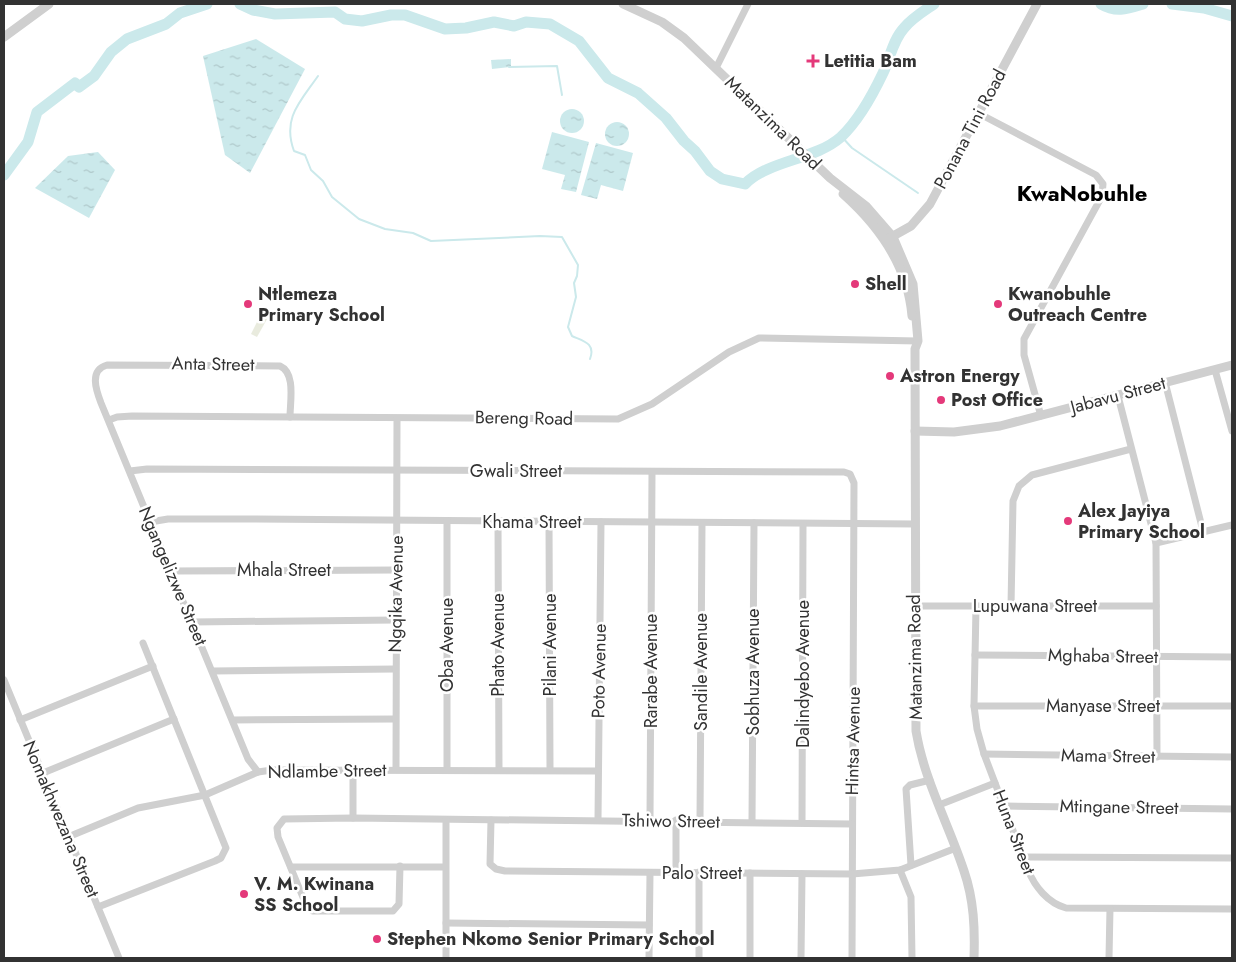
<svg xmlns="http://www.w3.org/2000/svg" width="1236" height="962" font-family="Jost,sans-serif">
<defs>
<pattern id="forest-crowns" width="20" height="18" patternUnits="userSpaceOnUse" patternTransform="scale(1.25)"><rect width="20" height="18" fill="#e9ebde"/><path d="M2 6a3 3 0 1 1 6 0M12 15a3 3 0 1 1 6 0" fill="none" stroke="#c8cabf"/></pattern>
<pattern id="water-ripples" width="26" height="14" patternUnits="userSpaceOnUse" patternTransform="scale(1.25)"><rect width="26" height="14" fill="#cbe9eb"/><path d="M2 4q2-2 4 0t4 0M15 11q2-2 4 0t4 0" fill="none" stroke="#afc8ca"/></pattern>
</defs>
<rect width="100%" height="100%" fill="#fff"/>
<polygon fill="url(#forest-crowns)" points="264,308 271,312 257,337 251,334"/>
<g fill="url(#water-ripples)">
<polygon points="256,39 305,69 250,173 225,155 203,56"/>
<polygon points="511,59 511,67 492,69 491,60"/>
<circle cx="572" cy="121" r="12"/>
<circle cx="617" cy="134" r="12"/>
<polygon points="552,132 589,142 576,192 561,189 565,175 542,169"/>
<polygon points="596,143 633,153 623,191 601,185 597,199 581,195"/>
<polygon points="98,152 115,170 89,218 35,188 68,156"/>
</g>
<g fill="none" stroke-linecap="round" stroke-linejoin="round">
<g stroke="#cbe9eb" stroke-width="2">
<polyline points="509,67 557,66 562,95"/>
<path d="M318,76C300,102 282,118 294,151L305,155L311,170L323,181L332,197L359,219L385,229L413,233L431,241L540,236L562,237L578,265L577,276L574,283L576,297L568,327L572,336C583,341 596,343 590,359"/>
<polyline points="841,136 852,148 918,193"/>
</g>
<g stroke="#cbe9eb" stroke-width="11">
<path d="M240,4L253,10L275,14L335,12L345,19L362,21L391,15H405L445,29L466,28L494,22L514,26L526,22L550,24L579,41L608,78L638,93L666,118L684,141L695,151L710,171L722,179L745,184C769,160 815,160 841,137C858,121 873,94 883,73C890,58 893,40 904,28C912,18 924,11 934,4"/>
<path d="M1101,4C1116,13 1127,9 1143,4"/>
<polyline points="1172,4 1204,8 1232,16"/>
<polyline points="4,175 28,142 37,112 75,83 79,87 94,76 111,52 127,39 166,24 180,13 207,4"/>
</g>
<g stroke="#cfcfcf" stroke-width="7">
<polyline points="716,68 748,4"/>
<polyline points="978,113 1096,175 1103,184 1102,196 1024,339 1024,355 1041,416"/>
<polyline points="1215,370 1232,431"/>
<polyline points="1165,382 1203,531"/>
<polyline points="1118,396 1156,543 1157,757"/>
<polyline points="109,420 117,417 132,416 618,419 652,404 729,352 759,338 918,341"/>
<polyline points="130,471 147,469 844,472 850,474 854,483 852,958"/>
<polyline points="498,521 499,769"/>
<polyline points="549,521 550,769"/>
<polyline points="150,522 168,519 256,519 915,524"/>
<polyline points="1156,543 1232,525"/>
<polyline points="172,571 396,570"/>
<polyline points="915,606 1156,606"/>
<polyline points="1011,606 1013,501 1019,486 1032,475 1131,449"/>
<path d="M976,607L974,706L977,729L984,754L1028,870C1035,887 1048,903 1066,908L1232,909"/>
<polyline points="192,622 396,620"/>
<polyline points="975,655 1232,657"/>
<polyline points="213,671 395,669"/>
<polyline points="4,680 119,958"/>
<polyline points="974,706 1232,706"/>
<polyline points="20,720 153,666"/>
<polyline points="233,720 395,719"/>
<polyline points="984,754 1232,757"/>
<polyline points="396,769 397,419"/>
<polyline points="353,770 353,818"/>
<polyline points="447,770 447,521"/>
<path d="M258,772L248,759L101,403C96,390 89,370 107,365L280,366C296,373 290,402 290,417"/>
<polyline points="43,773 174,719"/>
<polyline points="939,805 995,783"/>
<polyline points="1005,806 1232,809"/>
<polyline points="491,820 490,864 496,869 505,871 852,874 900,870 956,848"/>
<polyline points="598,820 601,522"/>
<polyline points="650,820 652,472"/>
<polyline points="676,820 676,872"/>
<polyline points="700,821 702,523"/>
<polyline points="752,822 754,523"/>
<polyline points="802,823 803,525"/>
<polyline points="68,837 138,808 205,795 258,772 272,770 598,771"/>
<polyline points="1024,857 1232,858"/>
<polyline points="911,865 906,789 910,785 930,780"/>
<polyline points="400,866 399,904 393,911 313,911 307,907 278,837 277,828 284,819 353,818 852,824"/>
<polyline points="291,867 445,867"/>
<polyline points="900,870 911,897 912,958"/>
<polyline points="98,907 215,861 221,858 226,848 143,643"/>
<polyline points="446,923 649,925"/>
<polyline points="446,958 446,820"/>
<polyline points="649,958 650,873"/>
<polyline points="699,958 699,872"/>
<polyline points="750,958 750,873"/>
<polyline points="801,958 802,874"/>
<polyline points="1109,958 1110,909"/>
</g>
<g stroke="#cfcfcf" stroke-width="9">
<path d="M623,4L662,22L684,38L830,178L866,206L893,237L913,284L918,341L915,349L916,731C924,780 949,825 964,871C974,900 975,929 974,958"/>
<polyline points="4,37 49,4"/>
<path d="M843,194C880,227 908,266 912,316"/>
<polyline points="886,240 911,226 930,204 1037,4"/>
<polyline points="915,431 954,432 1000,426 1232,365"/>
</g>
</g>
<g fill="#e4397a" stroke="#fff" stroke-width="2">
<path d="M810.5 53.5h5v5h5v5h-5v5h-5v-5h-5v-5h5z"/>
<circle cx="855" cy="284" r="5"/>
<circle cx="248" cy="304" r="5"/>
<circle cx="998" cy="304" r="5"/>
<circle cx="890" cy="376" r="5"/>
<circle cx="941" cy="400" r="5"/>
<circle cx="1068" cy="521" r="5"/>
<circle cx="244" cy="894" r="5"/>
<circle cx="377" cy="939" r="5"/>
</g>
<g text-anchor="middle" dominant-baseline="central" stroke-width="5" stroke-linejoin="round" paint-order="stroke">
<g font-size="18" font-weight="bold" fill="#323232" stroke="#fff" text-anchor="start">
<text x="824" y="61">Letitia Bam</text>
<text x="865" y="284">Shell</text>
<text x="258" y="294">Ntlemeza<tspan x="258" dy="21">Primary School</tspan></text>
<text x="1008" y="294">Kwanobuhle<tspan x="1008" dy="21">Outreach Centre</tspan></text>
<text x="900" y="376">Astron Energy</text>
<text x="951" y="400">Post Office</text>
<text x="1078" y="511">Alex Jayiya<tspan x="1078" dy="21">Primary School</tspan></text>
<text x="254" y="884">V. M. Kwinana<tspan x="254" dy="21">SS School</tspan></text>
<text x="387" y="939">Stephen Nkomo Senior Primary School</text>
</g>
<g font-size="18" fill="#323232" stroke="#fff">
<text transform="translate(773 123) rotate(44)">Matanzima Road</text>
<text transform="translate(970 129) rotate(-62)">Ponana Tini Road</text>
<text transform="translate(213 364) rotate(1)">Anta Street</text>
<text transform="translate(1118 395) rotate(-15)">Jabavu Street</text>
<text transform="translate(524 418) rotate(1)">Bereng Road</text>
<text x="516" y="471">Gwali Street</text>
<text x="532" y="522">Khama Street</text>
<text x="284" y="570">Mhala Street</text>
<text transform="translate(173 576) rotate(67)">Ngangelizwe Street</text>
<text transform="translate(396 594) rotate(-89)">Ngqika Avenue</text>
<text x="1035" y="606">Lupuwana Street</text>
<text transform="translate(447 645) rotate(-90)">Oba Avenue</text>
<text transform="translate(498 645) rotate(-90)">Phato Avenue</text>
<text transform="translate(550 645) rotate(-90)">Pilani Avenue</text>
<text transform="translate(1103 656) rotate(1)">Mghaba Street</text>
<text transform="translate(915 657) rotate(-91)">Matanzima Road</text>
<text transform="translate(599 671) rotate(-89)">Poto Avenue</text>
<text transform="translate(651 671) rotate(-90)">Rarabe Avenue</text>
<text transform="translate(701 672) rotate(-90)">Sandile Avenue</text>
<text transform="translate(753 672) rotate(-90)">Sobhuza Avenue</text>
<text transform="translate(803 674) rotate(-90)">Dalindyebo Avenue</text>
<text x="1103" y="706">Manyase Street</text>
<text transform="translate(853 741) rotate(-89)">Hintsa Avenue</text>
<text transform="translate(1108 756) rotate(1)">Mama Street</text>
<text transform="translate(327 771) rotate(-1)">Ndlambe Street</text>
<text transform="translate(1119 807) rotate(1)">Mtingane Street</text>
<text transform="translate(61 819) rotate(67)">Nomakhwezana Street</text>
<text transform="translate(671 821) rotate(1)">Tshiwo Street</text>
<text transform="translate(1014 832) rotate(69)">Huna Street</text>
<text x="702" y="873">Palo Street</text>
</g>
<g font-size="22" font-weight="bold" fill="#000" stroke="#fff">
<text x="1082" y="193">KwaNobuhle</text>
</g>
</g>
<rect width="1236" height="962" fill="none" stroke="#323232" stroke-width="10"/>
</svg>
